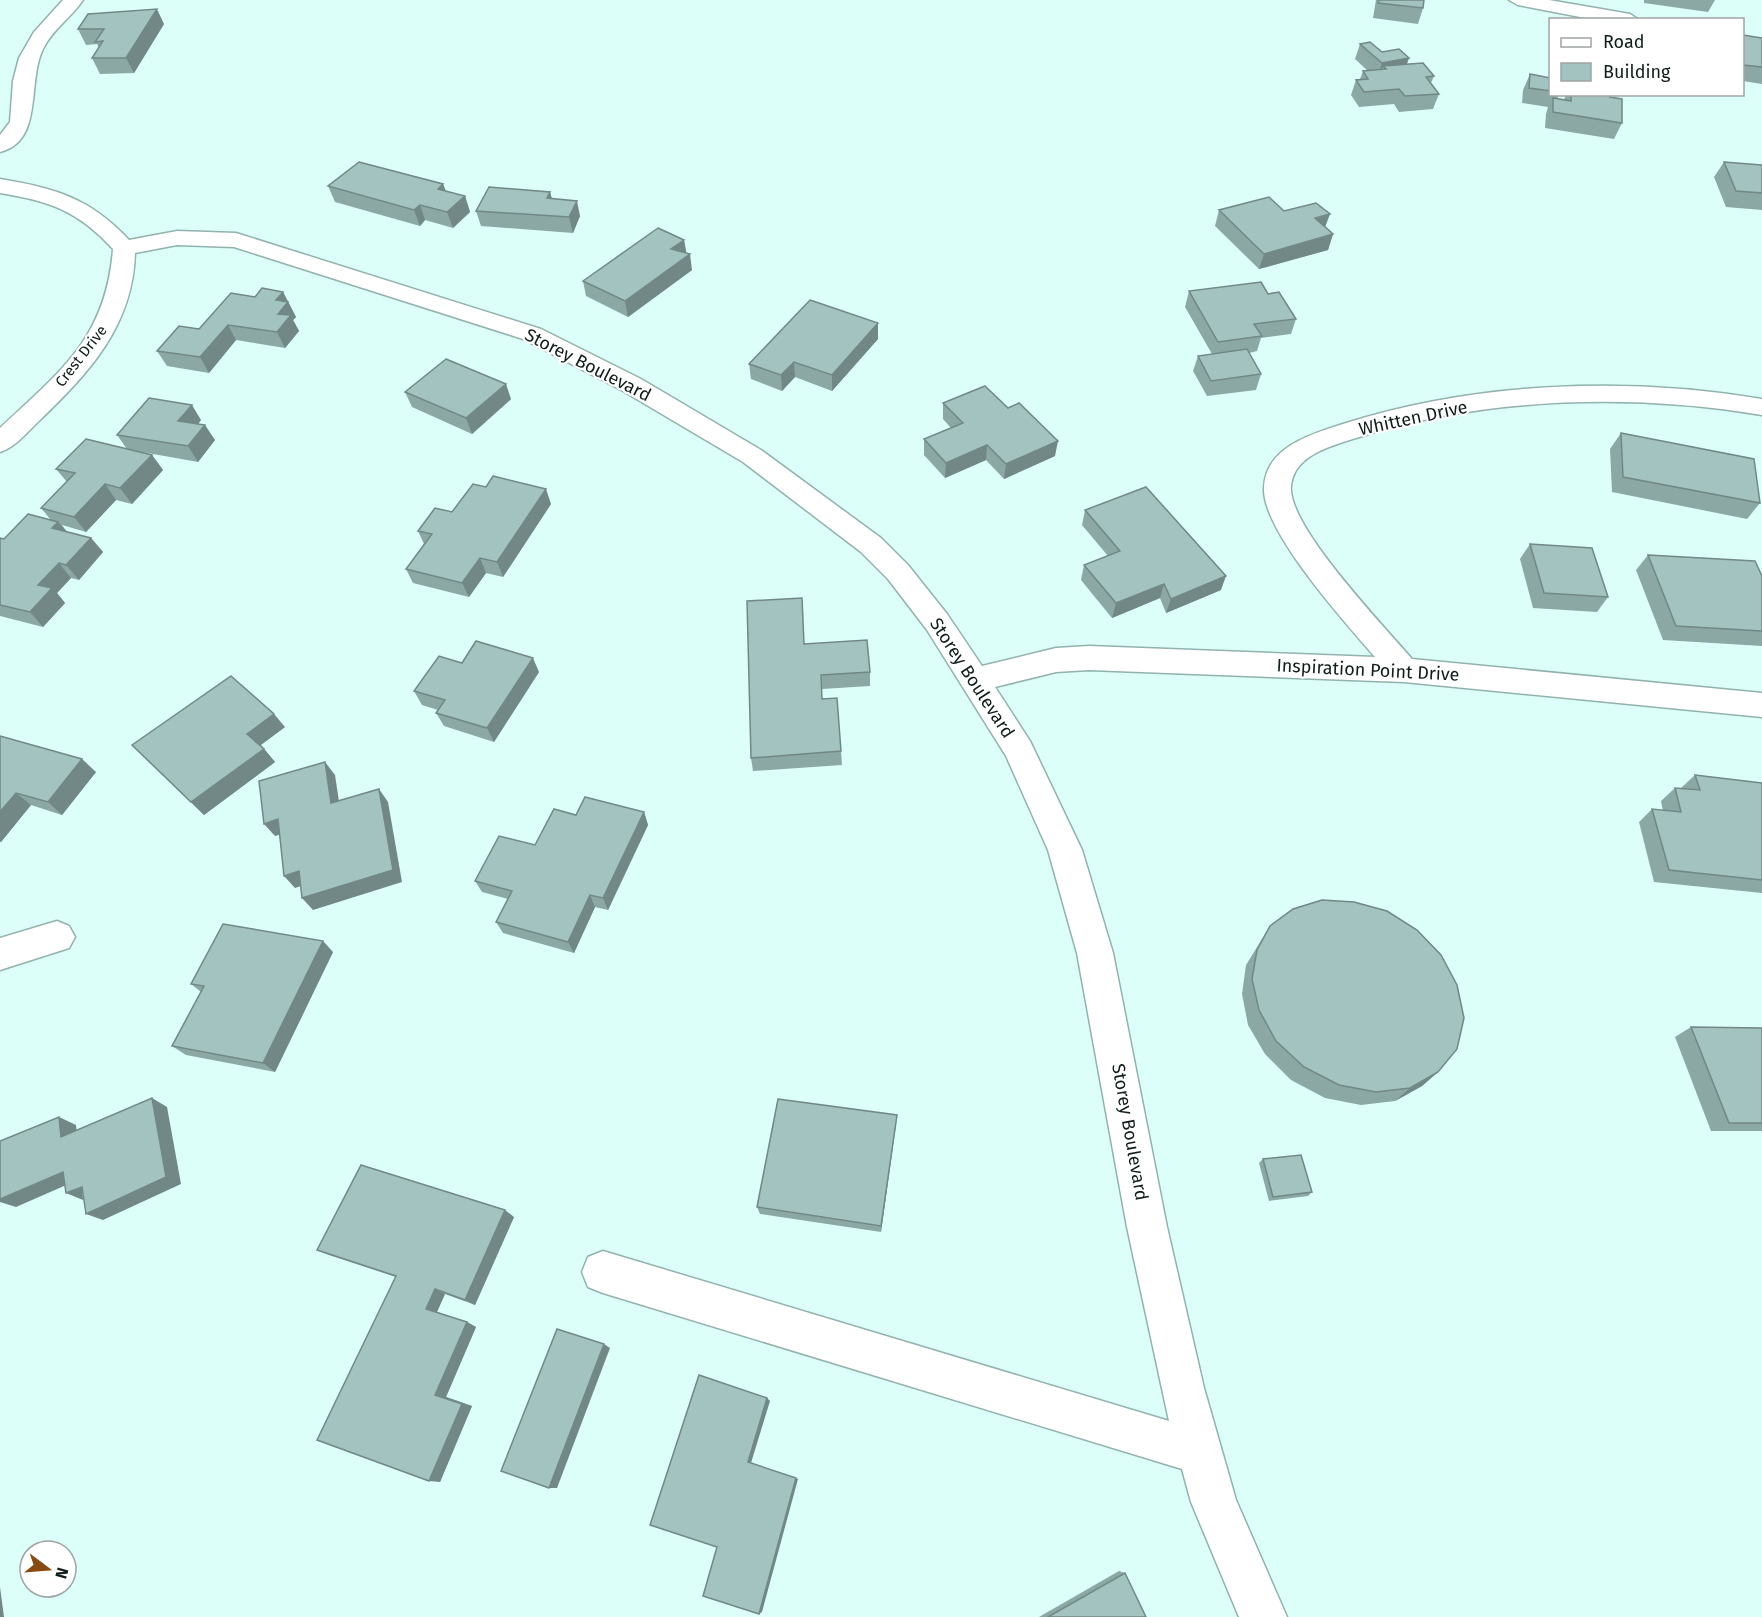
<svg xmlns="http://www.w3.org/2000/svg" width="1762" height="1617" font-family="'Fira Sans',sans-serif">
<rect width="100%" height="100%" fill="#dcfffa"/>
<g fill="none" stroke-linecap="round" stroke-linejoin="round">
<defs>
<g id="minor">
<path d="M63,0H83C72,17 54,28 44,47C26,80 45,141 0,152V135L10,122L13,81L19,58L34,32Z"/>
<polygon points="1509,0 1549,0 1630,14 1639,20 1596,20 1518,5"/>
<path d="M0,179C55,188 90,198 129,240L177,231L236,233L541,329L641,379L761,450L881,538L908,565L947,614L982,666L1056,648L1089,646L1375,657C1346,623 1262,531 1264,488C1265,447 1312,434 1343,424C1476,382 1625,376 1762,399V415C1631,393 1484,397 1356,438C1331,446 1294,455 1291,486C1287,526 1385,627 1412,659L1762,693V717L1404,682L1089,670L1056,672L995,687L1030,741L1082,850L1113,953L1167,1227L1204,1388L1236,1500L1287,1617H1239L1191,1502L1182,1469L603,1293L588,1287L582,1272L588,1257L603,1251L1169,1421L1127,1227L1077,953L1048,850L1006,756L927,630L888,579L861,552L743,462L623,391L523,339L234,247L177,245L135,253C133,326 89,373 39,421C27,432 16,447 0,452V428C61,371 106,338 113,249C78,211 50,201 0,193Z"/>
<polygon points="57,921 69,926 75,937 69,948 0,970 0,938"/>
</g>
</defs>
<use href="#minor" stroke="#91b2ad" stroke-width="3"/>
<use href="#minor" fill="#fff" fill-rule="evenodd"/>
</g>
<g fill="#8ba8a4">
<polygon points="1376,0 1424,0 1423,8 1418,24 1373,18"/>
<polygon points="1644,0 1715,0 1708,12 1644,3"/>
<polygon points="164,24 134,73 100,74 92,58 99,48 97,44 86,45 78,29"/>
<polygon points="1743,35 1762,38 1762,84 1743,81"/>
<polygon points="1360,44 1382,52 1409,58 1407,64 1434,76 1431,83 1439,94 1433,109 1399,112 1394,104 1359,107 1351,95 1356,80 1360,79 1363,71 1368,71 1355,59"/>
<polygon points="1530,74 1551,78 1551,94 1559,94 1557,99 1564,100 1566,94 1610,94 1610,97 1622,123 1614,139 1545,128 1546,114 1548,107 1522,103 1523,90"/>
<polygon points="1724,162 1762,165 1762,210 1726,207 1714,177"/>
<polygon points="443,184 446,191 465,196 470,212 453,228 425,220 420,226 335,202 328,186"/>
<polygon points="550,192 552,199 580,216 573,233 481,226 476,211"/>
<polygon points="1219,210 1284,211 1325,227 1333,234 1328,250 1259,269 1215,226"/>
<polygon points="684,240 686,253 692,270 628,317 586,296 583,281"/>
<polygon points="1189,291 1268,294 1296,319 1291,334 1261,338 1257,351 1249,353 1261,374 1256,390 1207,396 1193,371 1198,356 1212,354 1185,307"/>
<polygon points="283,292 296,317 293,320 299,331 285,348 236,340 209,373 167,366 157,351 199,329 255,297"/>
<polygon points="878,323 878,339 832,391 795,377 782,391 751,379 749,364"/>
<polygon points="405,392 511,399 472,434 412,407"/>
<polygon points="943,403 1055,456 1004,479 986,460 945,478 924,455 924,439 951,428 943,419"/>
<polygon points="201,420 198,424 215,440 198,462 142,452 152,455 163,470 132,504 116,500 86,532 62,525 67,532 91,538 103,552 79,580 71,578 57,593 65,603 43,627 0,616 0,538 4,539 50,519 41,508 67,482 56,469 127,449 117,435"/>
<polygon points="1621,433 1760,503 1747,519 1612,492 1610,449"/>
<polygon points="486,487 551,504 503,577 486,573 469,597 413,583 406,569 424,544 418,531 452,512"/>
<polygon points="1085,510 1221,590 1166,613 1160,598 1112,618 1081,580 1084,565 1108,556 1082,525"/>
<polygon points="1530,544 1608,597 1597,612 1533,608 1520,559"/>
<polygon points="1648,555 1762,576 1762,646 1663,640 1636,570"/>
<polygon points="803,613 804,644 870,672 870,686 822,689 822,699 841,751 842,765 753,771 751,758"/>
<polygon points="462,663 539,672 494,742 444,726 436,713 438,710 422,705 414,691"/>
<polygon points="285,727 261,745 275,762 204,815 132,745"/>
<polygon points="0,736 96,772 62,815 31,805 1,842 0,842"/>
<polygon points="1695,775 1762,783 1762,893 1654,882 1639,822 1652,809 1663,811 1661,801 1675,788 1681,788"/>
<polygon points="644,812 648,825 608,910 595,907 574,953 503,933 496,922 508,899 482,892 475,881 535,845 576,815"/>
<polygon points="1270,926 1438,1072 1422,1086 1395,1101 1361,1105 1325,1098 1291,1080 1265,1054 1248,1025 1242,994 1246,965"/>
<polygon points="333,952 275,1072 186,1055 172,1046 201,992 191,984"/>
<polygon points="1691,1027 1762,1028 1762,1131 1711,1131 1675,1037"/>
<polygon points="896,1124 881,1232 760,1214 757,1207"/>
<polygon points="1263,1159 1312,1192 1308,1196 1269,1201 1259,1163"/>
<polygon points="514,1217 475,1305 445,1294 437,1312 467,1322 476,1327 446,1397 472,1406 440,1482 396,1277 329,1255 317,1250"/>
<polygon points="1119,1571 1125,1573 1146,1617 1039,1617"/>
</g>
<g fill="#718886">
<polygon points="157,9 164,24 134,73 126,58"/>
<polygon points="1409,58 1403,73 1386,69 1383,66 1379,78 1377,78 1382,63"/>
<polygon points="443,184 449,200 438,189"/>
<polygon points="550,192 554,207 547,198"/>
<polygon points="465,196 470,212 453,228 447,212"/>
<polygon points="577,201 580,216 573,233 569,217"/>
<polygon points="420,205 425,220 420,226 414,210"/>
<polygon points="1330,214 1324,230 1315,218"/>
<polygon points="1333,234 1328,250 1259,269 1264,254"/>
<polygon points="684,240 687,256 671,249"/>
<polygon points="690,254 692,270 628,317 625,301"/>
<polygon points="283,292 296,317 293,320 299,331 285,348 277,332 278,314 276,300"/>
<polygon points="878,323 878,339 832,391 832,375"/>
<polygon points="228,325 236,340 209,373 200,357"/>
<polygon points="794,362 795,377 782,391 781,375"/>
<polygon points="506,384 511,399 472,434 466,418"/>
<polygon points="192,405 201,420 188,436 178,421"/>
<polygon points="205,425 215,440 198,462 188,446"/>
<polygon points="1058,441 1055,456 1004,479 1006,464"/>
<polygon points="987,445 986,460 945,478 946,463"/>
<polygon points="152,455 163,470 132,504 120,488"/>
<polygon points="105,484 116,500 86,532 74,517"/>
<polygon points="546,489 551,504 503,577 497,562"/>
<polygon points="58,522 71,536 52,528"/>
<polygon points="91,538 103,552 79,580 66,565"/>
<polygon points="480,558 486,573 469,597 462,583"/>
<polygon points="59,563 71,578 57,593 65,603 43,627 30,612 38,585"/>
<polygon points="1226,576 1221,590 1166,613 1171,599"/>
<polygon points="1164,584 1160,598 1112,618 1116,603"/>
<polygon points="533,658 539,672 494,742 487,728"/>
<polygon points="274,714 285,727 258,747 247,734"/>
<polygon points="264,749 275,762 204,815 191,802"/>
<polygon points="82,759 96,772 62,815 48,802"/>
<polygon points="325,762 335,775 341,815 331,803"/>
<polygon points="379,789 388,802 402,882 313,910 302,898"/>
<polygon points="16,793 31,805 1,842 0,841 0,812"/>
<polygon points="644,812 648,825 608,910 603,898"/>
<polygon points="278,819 289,832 275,836 264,824"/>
<polygon points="299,871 310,883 295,888 284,876"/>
<polygon points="590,895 595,907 574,953 568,942"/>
<polygon points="323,941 333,952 275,1072 263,1063"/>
<polygon points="1438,1072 1422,1086 1395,1101 1410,1088"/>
<polygon points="152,1098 167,1107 181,1184 103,1220 86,1214"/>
<polygon points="897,1115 896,1124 881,1232 881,1226"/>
<polygon points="59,1117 76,1125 78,1145 61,1137"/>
<polygon points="63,1172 80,1179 16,1207 0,1202 0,1199"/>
<polygon points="82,1187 83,1200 66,1193"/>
<polygon points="505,1210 514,1217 475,1305 465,1300"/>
<polygon points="435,1289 445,1294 436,1314 426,1309"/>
<polygon points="467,1322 476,1327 446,1397 472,1406 440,1482 429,1481 435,1395"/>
<polygon points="604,1344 610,1348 557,1488 549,1488"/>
<polygon points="767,1398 770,1401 751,1463 748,1462"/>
<polygon points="796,1478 798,1479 762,1612 759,1614"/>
<polygon points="0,1587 4,1617 0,1617"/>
</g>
<g fill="#a2c3bf" stroke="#718886" stroke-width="1.5">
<polygon points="1379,0 1424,0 1423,8 1378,3"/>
<polygon points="157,9 126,58 92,58 103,41 95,42 104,29 78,29 88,14"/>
<polygon points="1743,35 1762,38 1762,67 1743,65"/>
<polygon points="1370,42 1382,52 1399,49 1409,58 1382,63 1360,44"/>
<polygon points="1423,63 1434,76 1426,77 1439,94 1405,96 1399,89 1364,92 1356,80 1368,79 1363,71 1386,69 1383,66"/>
<polygon points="1530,74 1551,78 1551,91 1529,88"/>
<polygon points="1571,94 1610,94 1610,97 1622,99 1622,123 1553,112 1553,98 1571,101"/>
<polygon points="359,162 443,184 438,189 465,196 447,212 420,205 414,210 328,186"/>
<polygon points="1724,162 1762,165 1762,193 1736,191"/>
<polygon points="489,187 550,192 547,198 577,201 569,217 476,211"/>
<polygon points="1269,197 1284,211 1316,203 1330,214 1315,218 1333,234 1264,254 1219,210"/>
<polygon points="658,228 684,240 671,249 690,254 625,301 583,281"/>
<polygon points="1261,282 1268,294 1279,292 1296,319 1254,324 1262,336 1218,342 1189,291"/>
<polygon points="262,288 283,292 276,300 288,302 278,314 291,315 277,332 228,325 200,357 157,351 179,326 199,329 231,293 255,297"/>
<polygon points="810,300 878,323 832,375 794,362 781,375 749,364"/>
<polygon points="1247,349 1261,374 1211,381 1198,356"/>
<polygon points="446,359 506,384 466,418 405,392"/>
<polygon points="985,386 1008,408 1019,403 1058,441 1006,464 987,445 946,463 924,439 963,423 943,403"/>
<polygon points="149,398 192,405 178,421 205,425 188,446 117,435"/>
<polygon points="1621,433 1754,459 1760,503 1623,477"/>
<polygon points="86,439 152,455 120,488 105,484 74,517 41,508 75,473 56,469"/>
<polygon points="493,476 546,489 497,562 480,558 462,583 406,569 432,534 418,531 435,508 452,512 473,484 486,487"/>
<polygon points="1146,487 1226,576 1171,599 1164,584 1116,603 1084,565 1120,551 1085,510"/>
<polygon points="28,514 58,522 52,528 91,538 66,565 59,563 38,585 52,588 30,612 0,605 0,538 4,539"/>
<polygon points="1530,544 1592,548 1608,597 1544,593"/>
<polygon points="1648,555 1755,561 1762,576 1762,631 1676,626"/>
<polygon points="802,598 804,644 867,640 870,672 821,675 822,699 837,698 841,751 751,758 747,601"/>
<polygon points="476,641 533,658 487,728 436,713 445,700 414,691 439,656 462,663"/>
<polygon points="231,676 274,714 247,734 264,749 191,802 132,745"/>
<polygon points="0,736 82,759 48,802 16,793 0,812"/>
<polygon points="325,762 331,803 379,789 393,870 302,898 299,871 284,876 278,819 264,824 259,781"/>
<polygon points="1695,775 1762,783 1762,880 1669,870 1652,809 1681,812 1675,788 1700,790"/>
<polygon points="585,797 644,812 603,898 590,895 568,942 496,922 512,891 475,881 499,836 535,845 554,809 576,815"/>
<polygon points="1322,900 1354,902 1387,911 1417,930 1441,955 1457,985 1464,1018 1457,1049 1438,1072 1410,1088 1376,1092 1339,1085 1304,1067 1276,1041 1259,1010 1252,979 1257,950 1270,926 1293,909"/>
<polygon points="223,924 323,941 263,1063 172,1046 204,986 191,984"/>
<polygon points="1691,1027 1762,1028 1762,1123 1729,1123"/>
<polygon points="152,1098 166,1177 86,1214 82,1187 66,1193 63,1172 0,1199 0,1141 59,1117 61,1137"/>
<polygon points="778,1099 897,1115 881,1226 757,1207"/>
<polygon points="1301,1155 1312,1192 1273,1197 1263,1159"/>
<polygon points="361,1165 505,1210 465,1300 435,1289 426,1309 467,1322 435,1395 462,1404 429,1481 317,1440 396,1276 317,1250"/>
<polygon points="557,1329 604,1344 549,1488 501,1471"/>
<polygon points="699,1375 767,1398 748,1462 796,1478 759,1614 703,1596 717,1547 650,1525"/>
<polygon points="1125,1573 1146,1617 1048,1617"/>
</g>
<g text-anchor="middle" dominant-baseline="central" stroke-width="4.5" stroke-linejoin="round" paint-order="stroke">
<g font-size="15" fill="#101d1b" stroke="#fff">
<text transform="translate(81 356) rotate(-52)">Crest Drive</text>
</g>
<g font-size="18" fill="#101d1b" stroke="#fff">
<text transform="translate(588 365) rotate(27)">Storey Boulevard</text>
<text transform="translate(1413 418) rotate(-12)">Whitten Drive</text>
<text transform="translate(1368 670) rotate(3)">Inspiration Point Drive</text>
<text transform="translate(972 678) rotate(57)">Storey Boulevard</text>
<text transform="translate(1130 1132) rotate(80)">Storey Boulevard</text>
</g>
</g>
<rect x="1549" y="18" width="195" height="78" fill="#ffffff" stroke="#9fa5a4" stroke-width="1.5"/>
<rect x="1561" y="38" width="30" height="9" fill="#ffffff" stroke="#9fa5a4" stroke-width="1.5"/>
<text x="1603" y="48" font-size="18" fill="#101d1b">Road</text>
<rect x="1561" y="63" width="30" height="18" fill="#a2c3bf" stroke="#9fa5a4" stroke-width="1.5"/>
<text x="1603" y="78" font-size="18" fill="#101d1b">Building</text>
<g transform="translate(48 1569) rotate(106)"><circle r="28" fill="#ffffff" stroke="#9fa5a4" stroke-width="1.5"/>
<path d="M0-4.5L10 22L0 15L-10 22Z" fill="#894a10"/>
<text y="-9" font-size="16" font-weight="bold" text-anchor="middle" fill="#101d1b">N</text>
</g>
</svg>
